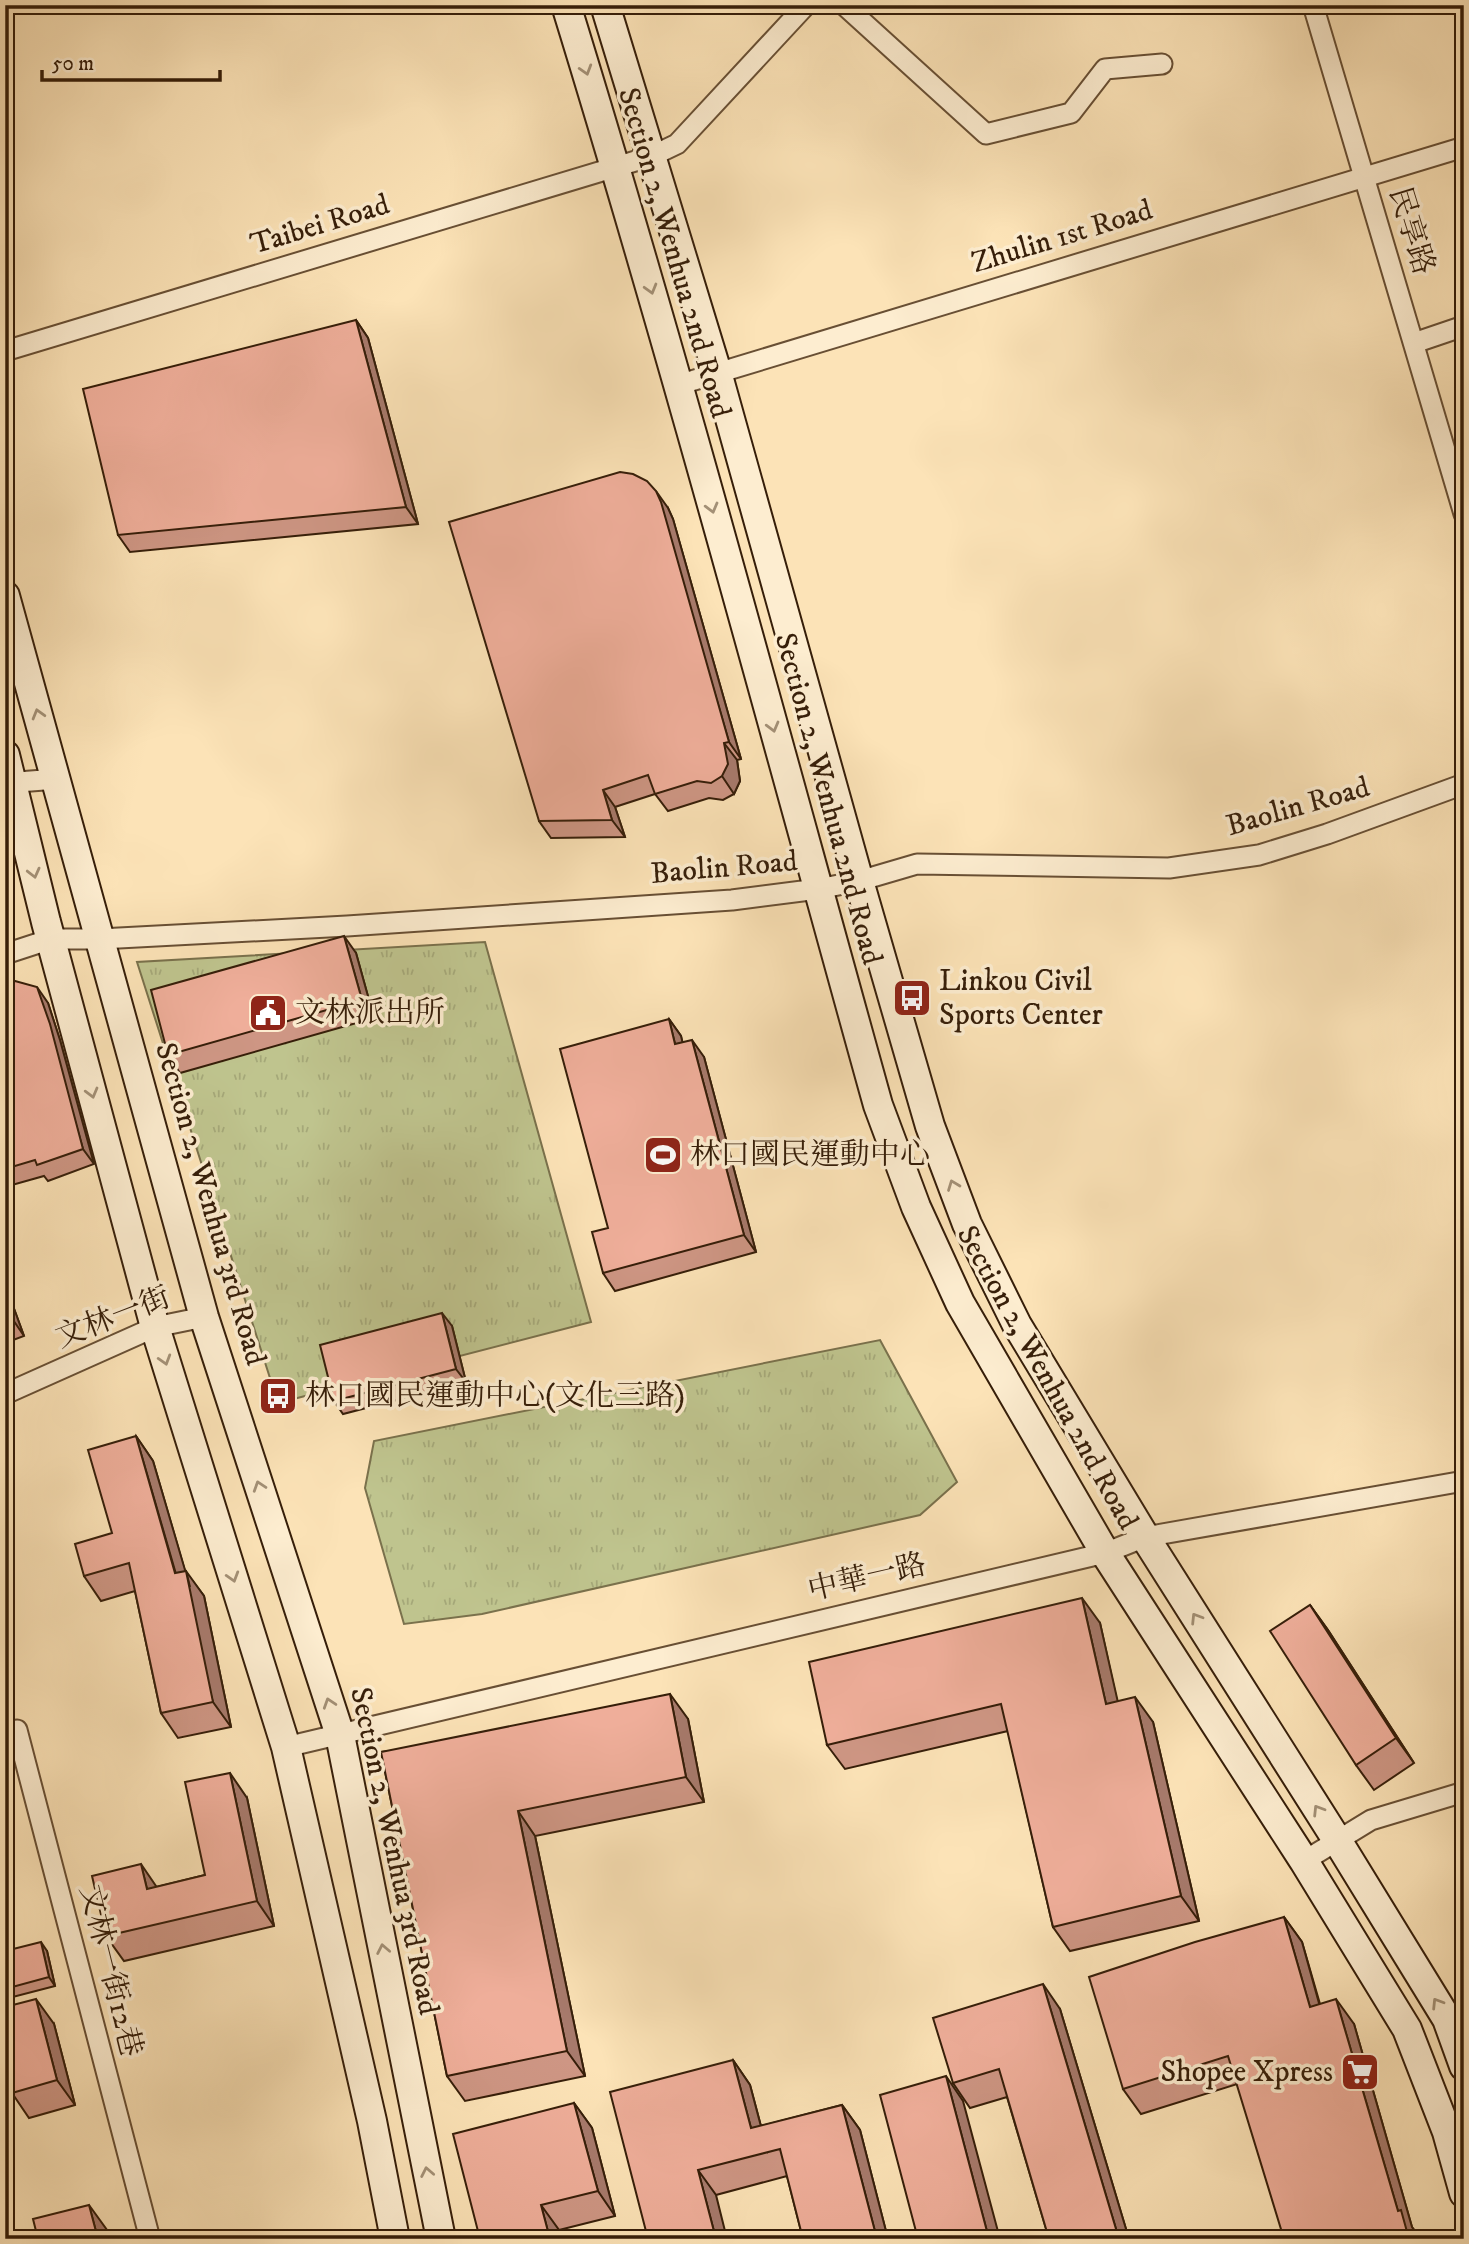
<svg xmlns="http://www.w3.org/2000/svg" width="1469" height="2244" font-family="'IM FELL DW Pica','Noto Serif TC',serif">
<defs>
<pattern id="grass-tufts" width="24" height="20" patternUnits="userSpaceOnUse" patternTransform="scale(1.75)"><rect width="24" height="20" fill="#bfc48e"/><path d="M3 7l-1-3M5 7V3M7 7l1-3M15 17l-1-3M17 17v-4M19 17l1-3" fill="none" stroke="#a5a879"/></pattern>
</defs>
<rect width="100%" height="100%" fill="#fce3b7"/>
<filter id="stains"><feTurbulence type="fractalNoise" baseFrequency=".00286" numOctaves="4"/><feColorMatrix values="0 0 0 0 .2 0 0 0 0 .09 0 0 0 0 .02 0 0 0 .5 -.17"/></filter>
<radialGradient id="worn" r=".72"><stop offset=".6" stop-color="#630" stop-opacity="0"/><stop offset="1" stop-color="#630" stop-opacity=".3"/></radialGradient>
<g fill="url(#grass-tufts)" stroke="#7a714c" stroke-width="2">
<polygon points="485,942 591,1322 278,1403 137,962"/>
<polygon points="880,1340 957,1482 920,1515 482,1614 404,1624 365,1488 374,1441"/>
</g>
<g fill="none" stroke-linecap="round" stroke-linejoin="round">
<defs>
<g id="street">
<polyline points="844,5 986,134 1071,113 1105,69 1162,64"/>
<polyline points="1313,5 1464,514"/>
<polyline points="1414,343 1464,326"/>
<polyline points="5,351 652,156 677,144 806,5"/>
<polyline points="678,385 1464,147"/>
<polyline points="5,783 57,779"/>
<polyline points="5,954 51,939 100,939 347,926 732,900 818,889 859,881 917,864 1169,868 1259,855 1327,834 1464,784"/>
<polyline points="5,1394 155,1327 204,1317"/>
<polyline points="5,1733 17,1730 150,2239"/>
<polyline points="286,1747 1105,1553 1145,1537 1464,1481"/>
<polyline points="1304,1861 1371,1820 1464,1792"/>
</g>
<g id="secondary">
<path d="M566,5C678,369 776,738 878,1105L916,1207L960,1303L1105,1553L1304,1861L1407,2029L1447,2132L1464,2193"/>
<polyline points="605,5 717,372 859,881 930,1126 967,1224 1017,1325 1145,1537 1337,1840 1447,2019 1464,2066"/>
<polyline points="5,596 204,1317 340,1735 441,2239"/>
<polyline points="5,755 46,922 155,1327 286,1747 372,2121 395,2239"/>
</g>
</defs>
<use href="#street" stroke="#684f34" stroke-width="23"/>
<use href="#secondary" stroke="#361e09" stroke-width="32"/>
<use href="#street" stroke="#fdedd0" stroke-width="19"/>
<use href="#secondary" stroke="#fdedd0" stroke-width="28"/>
</g>
<g fill="#ce9684" stroke="#361e09" stroke-width="2">
<polygon points="356,320 368,338 418,524 130,552 118,535"/>
<polygon points="668,508 673,519 741,759 737,760 740,781 734,794 723,800 709,798 668,811 655,794 615,807 625,837 551,838 539,821"/>
<polygon points="356,953 374,1018 180,1073 168,1055"/>
<polygon points="5,986 48,1003 60,1040 94,1164 48,1181 44,1176 5,1187"/>
<polygon points="669,1019 681,1036 682,1042 704,1057 756,1252 615,1291 603,1273 608,1228"/>
<polygon points="5,1284 24,1336 5,1343"/>
<polygon points="452,1326 466,1382 343,1414 334,1401"/>
<polygon points="136,1436 153,1461 185,1571 204,1596 231,1727 178,1738 161,1713 135,1591 101,1601 84,1576 112,1533"/>
<polygon points="1310,1605 1328,1630 1414,1763 1374,1790 1356,1765"/>
<polygon points="1100,1623 1117,1701 1153,1722 1199,1921 1070,1951 1053,1927 1008,1731 845,1769 827,1745"/>
<polygon points="688,1719 704,1802 535,1836 585,2076 465,2101 447,2076 381,1752"/>
<polygon points="247,1798 274,1926 124,1961 106,1936 157,1887 205,1875"/>
<polygon points="1284,1917 1302,1942 1320,2004 1354,2024 1412,2227 1418,2235 1237,2084 1141,2114 1123,2089"/>
<polygon points="5,1951 47,1951 55,1986 5,1999"/>
<polygon points="1060,2009 1129,2239 1049,2239 1007,2097 970,2108 953,2083"/>
<polygon points="54,2024 75,2105 29,2118 12,2093"/>
<polygon points="733,2060 750,2085 761,2126 842,2105 860,2130 888,2239 803,2239 787,2176 716,2195 648,2239"/>
<polygon points="574,2103 592,2128 615,2216 559,2230 561,2239 480,2239"/>
</g>
<g fill="#a77a6c" stroke="#361e09" stroke-width="2">
<polygon points="356,320 368,338 418,524 406,507"/>
<polygon points="656,491 668,508 673,519 741,759 729,742"/>
<polygon points="724,743 737,760 740,781 734,794 722,776"/>
<polygon points="603,790 615,807 625,837 612,820"/>
<polygon points="344,936 356,953 374,1018 362,1000"/>
<polygon points="37,987 48,1003 60,1040 94,1164 83,1149"/>
<polygon points="669,1019 681,1036 687,1061 675,1044"/>
<polygon points="692,1040 704,1057 756,1252 744,1235"/>
<polygon points="5,1284 24,1336 5,1308"/>
<polygon points="442,1313 452,1326 466,1382 456,1369"/>
<polygon points="136,1436 153,1461 190,1587 186,1571 204,1596 231,1727 213,1702"/>
<polygon points="1082,1598 1100,1623 1124,1729 1106,1704"/>
<polygon points="1310,1605 1328,1630 1414,1763 1396,1738"/>
<polygon points="670,1694 688,1719 704,1802 686,1777"/>
<polygon points="1135,1697 1153,1722 1199,1921 1181,1896"/>
<polygon points="230,1773 247,1798 274,1926 257,1901"/>
<polygon points="518,1811 535,1836 585,2076 567,2051"/>
<polygon points="141,1864 158,1889 147,1889"/>
<polygon points="1284,1917 1302,1942 1327,2032 1310,2007"/>
<polygon points="41,1942 47,1951 55,1986 49,1977"/>
<polygon points="1043,1984 1060,2009 1129,2239 1119,2239"/>
<polygon points="36,1999 54,2024 75,2105 57,2080"/>
<polygon points="1336,1999 1354,2024 1412,2227 1418,2235 1419,2239 1409,2239 1398,2211"/>
<polygon points="733,2060 750,2085 768,2153 751,2128"/>
<polygon points="946,2076 963,2101 1000,2239 989,2239"/>
<polygon points="574,2103 592,2128 615,2216 598,2191"/>
<polygon points="842,2105 860,2130 888,2239 877,2239"/>
<polygon points="698,2170 716,2195 727,2239 716,2239"/>
<polygon points="89,2205 107,2230 109,2239 98,2239"/>
<polygon points="541,2205 559,2230 561,2239 550,2239"/>
</g>
<g fill="#efae9a" stroke="#361e09" stroke-width="2">
<polygon points="356,320 406,507 118,535 83,389"/>
<polygon points="620,472 633,474 647,481 656,491 661,502 729,742 724,743 728,764 722,776 711,783 697,781 655,794 648,775 603,790 612,820 539,821 449,522"/>
<polygon points="344,936 362,1000 168,1055 151,990"/>
<polygon points="15,981 37,987 50,1024 83,1149 37,1165 35,1160 5,1169 5,986"/>
<polygon points="669,1019 675,1044 692,1040 744,1235 603,1273 592,1232 608,1228 560,1049"/>
<polygon points="442,1313 456,1369 334,1401 320,1345"/>
<polygon points="136,1436 175,1573 186,1571 213,1702 161,1713 129,1563 84,1576 75,1544 112,1533 88,1450"/>
<polygon points="1082,1598 1106,1704 1135,1697 1181,1896 1053,1927 1001,1704 827,1745 809,1662"/>
<polygon points="1310,1605 1396,1738 1356,1765 1270,1631"/>
<polygon points="670,1694 686,1777 518,1811 567,2051 447,2076 381,1752"/>
<polygon points="230,1773 257,1901 106,1936 92,1876 141,1864 147,1889 205,1875 185,1782"/>
<polygon points="1284,1917 1310,2007 1336,1999 1398,2211 1401,2210 1409,2239 1284,2239 1228,2056 1123,2089 1089,1977 1195,1942"/>
<polygon points="41,1942 49,1977 5,1989 5,1951"/>
<polygon points="1043,1984 1119,2239 1049,2239 999,2069 953,2083 933,2018"/>
<polygon points="36,1999 57,2080 12,2093 5,2067 5,2007"/>
<polygon points="733,2060 751,2128 842,2105 877,2239 803,2239 780,2149 698,2170 716,2239 648,2239 610,2092"/>
<polygon points="946,2076 989,2239 918,2239 880,2095"/>
<polygon points="574,2103 598,2191 541,2205 550,2239 480,2239 453,2134"/>
<polygon points="89,2205 98,2239 38,2239 33,2219"/>
</g>
<defs><path id="oneway-chevron" d="M-2-3.5L2.5 0L-2 3.5" fill="none" stroke-width="1.6" stroke-linecap="round" stroke-linejoin="round" transform="scale(1.75)"/></defs>
<g stroke="#a39076">
<use href="#oneway-chevron" transform="translate(586 70) rotate(73)"/>
<use href="#oneway-chevron" transform="translate(651 289) rotate(74)"/>
<use href="#oneway-chevron" transform="translate(712 508) rotate(75)"/>
<use href="#oneway-chevron" transform="translate(38 714) rotate(-106)"/>
<use href="#oneway-chevron" transform="translate(773 727) rotate(75)"/>
<use href="#oneway-chevron" transform="translate(34 873) rotate(76)"/>
<use href="#oneway-chevron" transform="translate(92 1093) rotate(75)"/>
<use href="#oneway-chevron" transform="translate(953 1185) rotate(-111)"/>
<use href="#oneway-chevron" transform="translate(165 1360) rotate(73)"/>
<use href="#oneway-chevron" transform="translate(259 1486) rotate(-108)"/>
<use href="#oneway-chevron" transform="translate(233 1577) rotate(73)"/>
<use href="#oneway-chevron" transform="translate(1196 1618) rotate(-122)"/>
<use href="#oneway-chevron" transform="translate(329 1703) rotate(-108)"/>
<use href="#oneway-chevron" transform="translate(1318 1810) rotate(-122)"/>
<use href="#oneway-chevron" transform="translate(383 1949) rotate(-101)"/>
<use href="#oneway-chevron" transform="translate(1437 2003) rotate(-122)"/>
<use href="#oneway-chevron" transform="translate(427 2172) rotate(-101)"/>
</g>
<defs>
<symbol id="bus-square" viewBox="-11 -11 22 22"><rect x="-9" y="-9" width="18" height="18" rx="4" fill="#8f2418" stroke="#fdedd0"/><path d="M-5-6H5V4H4V6H2V4H-2V6H-4V4H-5ZM-3.5-4V0h7V-4ZM-3.5 1.2v1.5H-2V1.2ZM2 1.2v1.5H3.5V1.2Z" fill="#fff"/></symbol>
<symbol id="civic-square" viewBox="-11 -11 22 22"><rect x="-9" y="-9" width="18" height="18" rx="4" fill="#8f2418" stroke="#fdedd0"/><path d="M-.6-6.5H3V-4.5H.6V-3L4-1V1h2V6H-6V1h2V-1L-.6-3ZM-1.2 2.5V6h2.4V2.5Z" fill="#fff"/></symbol>
<symbol id="stadium-square" viewBox="-11 -11 22 22"><rect x="-9" y="-9" width="18" height="18" rx="4" fill="#8f2418" stroke="#fdedd0"/><path d="M0-5a6.5 5 0 1 0 0 10a6.5 5 0 1 0 0-10ZM-3.5-1.8h7v3.6h-7Z" fill="#fff"/></symbol>
<symbol id="supermarket-square" viewBox="-11 -11 22 22"><rect x="-9" y="-9" width="18" height="18" rx="4" fill="#8f2418" stroke="#fdedd0"/><path d="M-6-5.5h2.5l.6 2H6L4.5 2H-2.5L-4.4-4H-6ZM-1.5 3.2a1.3 1.3 0 1 0 .1 0ZM3 3.2a1.3 1.3 0 1 0 .1 0Z" fill="#fff"/></symbol>
</defs>
<g fill-rule="evenodd">
<use href="#bus-square" x="890" y="976" width="44" height="44"/>
<use href="#civic-square" x="246" y="991" width="44" height="44"/>
<use href="#stadium-square" x="641" y="1133" width="44" height="44"/>
<use href="#bus-square" x="256" y="1374" width="44" height="44"/>
<use href="#supermarket-square" x="1338" y="2050" width="44" height="44"/>
</g>
<g text-anchor="middle" dominant-baseline="central" stroke-width="7" stroke-linejoin="round" paint-order="stroke">
<g font-size="30" fill="#361e09" stroke="#fdedd0">
<text transform="translate(320 225) rotate(-17)">Taibei Road</text>
<text transform="translate(1411 231) rotate(73)">民享路</text>
<text transform="translate(1062 237) rotate(-17)">Zhulin 1st Road</text>
<text transform="translate(674 253) rotate(74)">Section 2, Wenhua 2nd Road</text>
<text transform="translate(828 799) rotate(75)">Section 2, Wenhua 2nd Road</text>
<text transform="translate(1298 807) rotate(-16)">Baolin Road</text>
<text transform="translate(724 868) rotate(-5)">Baolin Road</text>
<text transform="translate(210 1204) rotate(74)">Section 2, Wenhua 3rd Road</text>
<text transform="translate(113 1318) rotate(-21)">文林一街</text>
<text transform="translate(1047 1378) rotate(61)">Section 2, Wenhua 2nd Road</text>
<text transform="translate(867 1578) rotate(-13)">中華一路</text>
<text transform="translate(394 1851) rotate(78)">Section 2, Wenhua 3rd Road</text>
<text transform="translate(110 1971) rotate(76)">文林一街12巷</text>
</g>
<g font-size="30" fill="#361e09" stroke="#fdedd0" text-anchor="start">
<text x="939" y="981">Linkou Civil<tspan x="939" dy="34">Sports Center</tspan></text>
<text x="295" y="1013">文林派出所</text>
<text x="690" y="1155">林口國民運動中心</text>
<text x="305" y="1396">林口國民運動中心(文化三路)</text>
<text x="1333" y="2072" text-anchor="end">Shopee Xpress</text>
</g>
</g>
<rect width="1469" height="2244" fill="none" stroke="#fce3b7" stroke-width="28"/>
<rect x="7" y="7" width="1455" height="2230" fill="none" stroke="#361e09" stroke-width="3.5"/>
<rect x="14" y="14" width="1441" height="2216" fill="none" stroke="#361e09" stroke-width="2"/>
<path d="M42 70v10h178v-10" fill="none" stroke="#361e09" stroke-width="3.5"/>
<text x="52" y="70" font-size="21" fill="#361e09" stroke="#fdedd0" stroke-width="5" paint-order="stroke">50 m</text>
<rect width="100%" height="100%" filter="url(#stains)"/>
<rect width="100%" height="100%" fill="url(#worn)"/>
</svg>
